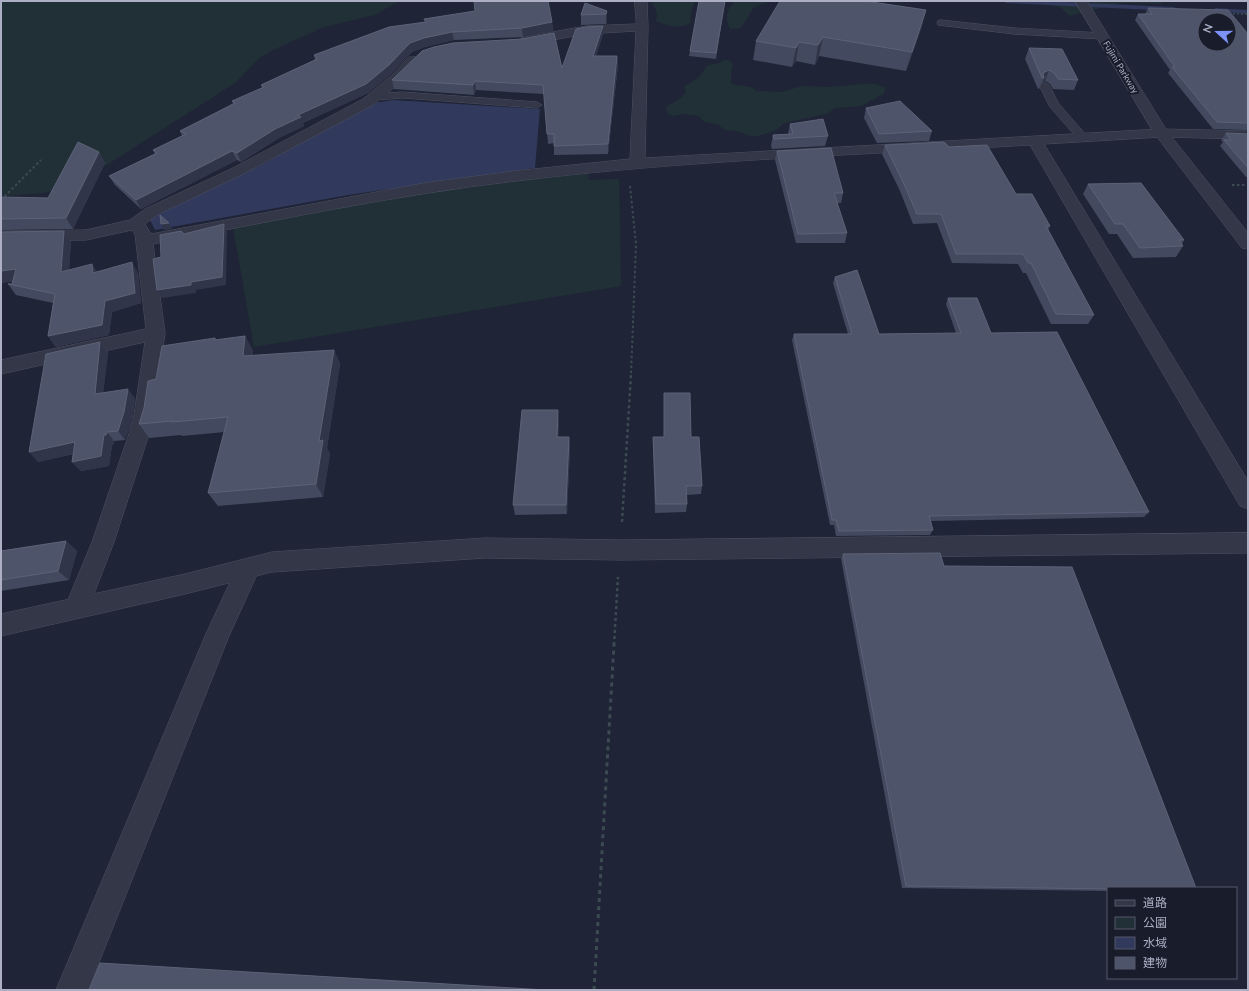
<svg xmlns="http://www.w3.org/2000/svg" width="1249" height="991" font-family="Lato,'Noto Sans JP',sans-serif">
<rect width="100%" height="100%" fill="#1f2436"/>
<g fill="#213037">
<polygon points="1,1 400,1 374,15 324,27 273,50 259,58 235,83 77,184 44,193 4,196 1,195"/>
<path d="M652,1H695L691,11L690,23C678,30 668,26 656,21L657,13Z"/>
<path d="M730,1H771L754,7L741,28L730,29C725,17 726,14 733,3Z"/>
<polygon points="1032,1 1163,1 1163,4 1120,3 1070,16 1060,7"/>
<polygon points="723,60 729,60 733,64 731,70 731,84 751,87 757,91 783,92 801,86 828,87 863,84 875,84 884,87 885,93 861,106 836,108 826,114 785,123 776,130 759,136 750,136 737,131 725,130 717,124 704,122 699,116 684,114 672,116 667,113 666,107 682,97 686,93 685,86 698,78 708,65 720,63"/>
<polygon points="588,172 589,180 619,179 621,286 254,347 233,227 389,198"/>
</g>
<polygon fill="#31395c" points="393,100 540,109 535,168 348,195 155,230 149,218 265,163 362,108 373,103"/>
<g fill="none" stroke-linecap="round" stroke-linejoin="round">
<g fill="#31395c" fill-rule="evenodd">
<polygon points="1003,1 1040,1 1174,7 1177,9 1174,11 1006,3"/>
<polygon points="1216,8 1248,10 1248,14 1214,11 1214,9"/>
</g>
<defs>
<g id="service">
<polygon points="941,20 1014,28 1102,33 1107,36 1102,39 1014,34 938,25 937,23 938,21"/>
<polygon points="1044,82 1049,85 1059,104 1087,136 1088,138 1087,140 1079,140 1050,107 1039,85"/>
<polygon points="403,92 537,102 542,105 537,108 403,98 375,100 370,97 375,94"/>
</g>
<g id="minor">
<path d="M635,1H647L648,27L645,158L1161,129L1248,131V139L1161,137L1044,144L1248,481V509L1240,506L1030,145C859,155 686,160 516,181C394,195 273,221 153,244L165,333L153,422L114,542L89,607L86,615L77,618L68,615L65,607L92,542L133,422L145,342L1,374V360L146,329L135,234L132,230L86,240L1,241V231L86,230L130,220L145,209L231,169L363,99L392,75L409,57H419L421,60L419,63L402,81L373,105L241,175L157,215L145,224L151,234L425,183L515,171L630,159L636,31L586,34L525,45L521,44L519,41L521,38L525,37L586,26L636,24Z"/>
<polygon points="247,560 255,563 259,570 229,636 88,990 56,990 205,636 239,563"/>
</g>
<g id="tertiary">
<polygon points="1075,1 1087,1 1167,131 1248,233 1248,249 1242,248 1154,133"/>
<polygon points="1248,533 1248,553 621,560 485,558 272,572 185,594 1,636 1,614 185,574 272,552 485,538 621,540"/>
</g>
</defs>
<use href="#service" stroke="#4d5162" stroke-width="1"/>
<use href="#minor" stroke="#4d5162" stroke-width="1"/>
<use href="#tertiary" stroke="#4d5162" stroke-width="1"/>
<g stroke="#3c4b52" stroke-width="1.5" stroke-dasharray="2 2" stroke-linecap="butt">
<polyline points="1229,14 1248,14"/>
<polyline points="37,164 43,158"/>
</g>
<g stroke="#3c4b52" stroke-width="2" stroke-dasharray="2.5 2.5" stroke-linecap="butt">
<polyline points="1232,185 1248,185"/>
<polyline points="630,186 636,244 631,375"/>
<polyline points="1,200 38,163"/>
</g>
<g stroke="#3c4b52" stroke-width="2.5" stroke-dasharray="3 3" stroke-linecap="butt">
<polyline points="622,522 631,374"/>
<polyline points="614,645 618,577"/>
</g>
<polyline stroke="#3c4b52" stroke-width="3" stroke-dasharray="4 4" stroke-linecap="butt" points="594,990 614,644"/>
<use href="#service" fill="#333747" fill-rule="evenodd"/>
<use href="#minor" fill="#333747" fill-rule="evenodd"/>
<use href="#tertiary" fill="#333747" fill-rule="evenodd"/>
</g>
<g fill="#43495f">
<polygon points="699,1 725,1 716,59 689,56 690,51"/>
<polygon points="1148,8 1248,34 1248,130 1213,129 1168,73 1170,70 1135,20 1138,14 1145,14"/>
<polygon points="926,10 921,29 906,71 819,56 815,65 796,61 792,67 753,60 756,41"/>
<polygon points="607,11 607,21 606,24 581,25 581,15"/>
<polygon points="424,19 552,22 553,31 523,37 454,40 425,47 412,52 391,74 368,93 303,123 304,126 279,138 241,162 237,160 141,209 115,185 109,176 155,154 153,150 182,136 180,131 233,104 232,101 262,88 261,85 315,60 314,55 425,22"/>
<polygon points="603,26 603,34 596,56 617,56 618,65 608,154 554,155 554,143 548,144 544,94 476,90 474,95 394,89 392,80 522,39 562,68"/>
<polygon points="1029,48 1078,80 1074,90 1053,89 1050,84 1045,81 1042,82 1039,89 1038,89 1025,59"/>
<polygon points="866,108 932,131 929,141 877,143 864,118"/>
<polygon points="790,124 828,136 825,146 772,149 771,146 773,135 788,134"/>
<polygon points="1226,133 1248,134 1248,177 1246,177 1220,146 1223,142 1221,140"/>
<polygon points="885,145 949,147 1016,194 1050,226 1048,230 1094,315 1088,324 1051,324 1026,273 1023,273 1018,264 952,263 937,223 913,224 900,191 882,154"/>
<polygon points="777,151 843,193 841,203 837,203 847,233 845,243 796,243 775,160"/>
<polygon points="99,152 105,163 73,229 1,230 1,198 48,198"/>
<polygon points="1088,184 1184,240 1182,244 1183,246 1176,257 1133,258 1117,234 1109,234 1083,194"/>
<polygon points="64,231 71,242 69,270 97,271 138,273 141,303 112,312 109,335 56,347 48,336 53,303 16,295 8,284 12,284 12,281 1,283 1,232"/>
<polygon points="835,277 879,334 956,333 946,304 948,298 991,333 1149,512 1144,517 931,521 933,530 930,535 836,536 834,525 830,525 792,340 794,334 848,334 833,283"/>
<polygon points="245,336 253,351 252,356 334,350 340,364 327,448 330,454 323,497 218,506 208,493 225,432 182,436 181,435 149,438 139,424 156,379 215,338 216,340"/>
<polygon points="100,342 108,352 103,393 135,398 132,422 125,440 114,441 114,444 112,445 109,466 81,471 72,462 73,454 38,462"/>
<polygon points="664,393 691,437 702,486 701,494 686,495 687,504 686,512 655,513 653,446 653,437 664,437"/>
<polygon points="559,421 558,437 569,437 570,448 567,514 515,515 513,505"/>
<polygon points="66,541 77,551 69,580 1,591 1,551"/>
<polygon points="843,554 944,566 1108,888 1108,891 902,888 841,559"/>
</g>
<g fill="#30354a">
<polygon points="926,10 921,29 906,71 912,52"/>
<polygon points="607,11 607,21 606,24 606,14"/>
<polygon points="552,22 553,31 523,37 522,28"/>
<polygon points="603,26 603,34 593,65 593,56"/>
<polygon points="452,32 454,40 425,47 412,52 391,74 368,93 303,123 304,126 279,138 241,162 237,153 298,115 410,43 424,38"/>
<polygon points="823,37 819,56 815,65 818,45"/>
<polygon points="799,42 796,61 792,67 796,48"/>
<polygon points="617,56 618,65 608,154 608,144"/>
<polygon points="1049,70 1045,81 1042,82 1044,78 1043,73"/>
<polygon points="475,81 476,90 474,95 473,85"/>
<polygon points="232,151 237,160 141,209 136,200"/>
<polygon points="99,152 105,163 73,229 66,218"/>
<polygon points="169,223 172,229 164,230 161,224"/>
<polygon points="224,224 227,232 226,285 196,290 196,293 162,298 157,290"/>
<polygon points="64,231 71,242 68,282 61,272"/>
<polygon points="132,262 138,273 141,303 112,312 109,335 56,347 48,336 105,301"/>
<polygon points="92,264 99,275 93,273"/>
<polygon points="16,269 24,280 1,283 1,271"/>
<polygon points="245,336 253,351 251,370 243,356"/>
<polygon points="100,342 108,352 102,404 95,394"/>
<polygon points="334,350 340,364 327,448 330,454 323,497 316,484 319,441"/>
<polygon points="128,389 135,398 132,422 125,440 118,431"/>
<polygon points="558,410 559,421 558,448 557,437"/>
<polygon points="107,432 114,441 114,444 112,445 109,466 81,471 72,462 104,435"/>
<polygon points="569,437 570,448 567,514 566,505"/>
<polygon points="75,442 83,451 38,462 29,452"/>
<polygon points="66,541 77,551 69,580 58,571"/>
</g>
<g fill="#4e546a" stroke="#5d6278" fill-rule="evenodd">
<polygon points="474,1 548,1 552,22 522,28 452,32 424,38 410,43 389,65 366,84 298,115 301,117 275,129 237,153 232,151 136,200 109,176 157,153 153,150 186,134 180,131 235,103 232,101 264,87 261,85 317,59 314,55 389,27 426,22 424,19 475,11"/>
<polygon points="699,1 725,1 716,53 690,51"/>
<polygon points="780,1 865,1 926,10 912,52 823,37 818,45 799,42 796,48 756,41"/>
<polygon points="585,3 607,11 606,14 581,15"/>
<path d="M1148,8L1228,10L1248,34V123L1217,122L1172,67H1175L1138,14H1152ZM1205,20H1229V44H1205Z"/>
<polygon points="603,26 593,56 617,56 608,144 554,146 554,134 547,134 543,85 475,81 473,85 392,80 422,51 434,47 453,43 522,39 554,33 562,68 576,29 586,27"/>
<polygon points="1029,48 1062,49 1078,80 1058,79 1054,73 1049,70 1043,73 1044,78 1042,78"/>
<polygon points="900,101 932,131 879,134 866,108"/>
<polygon points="823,119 828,136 774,139 773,135 793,134 790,124"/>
<polygon points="1226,133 1248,134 1248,168 1224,140 1231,140"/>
<polygon points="78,142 99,152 66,218 1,219 1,197 48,198"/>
<polygon points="944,142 949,147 987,145 1016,194 1032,194 1050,226 1046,226 1094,315 1056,314 1031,263 1028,263 1023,254 956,254 941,214 917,214 903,182 885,145"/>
<polygon points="831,148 843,193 834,193 847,233 798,234 777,151"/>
<polygon points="1141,183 1184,240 1179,240 1183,246 1140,248 1123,224 1115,224 1088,184"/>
<polygon points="160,215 169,223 161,224"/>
<polygon points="224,224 222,277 191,282 191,285 157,290 153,259 161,257 160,235 181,231 184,234"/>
<polygon points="64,231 61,272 92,264 93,273 132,262 135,293 105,301 102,325 48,336 55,294 8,284 12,284 16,269 1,271 1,232"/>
<polygon points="857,270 879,334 961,333 948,298 977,298 991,333 1057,332 1149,512 929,516 933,530 839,531 836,520 832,520 794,334 852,334 835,277"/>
<polygon points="245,336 243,356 334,350 319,441 323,440 316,484 208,493 228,417 172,422 173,421 139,424 144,408 148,381 156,379 162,346 215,338 215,340"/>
<polygon points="100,342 95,394 128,389 124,412 118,431 107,432 106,435 104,435 101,456 72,462 75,442 29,452 46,354"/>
<polygon points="664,393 690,393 691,437 699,437 702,486 686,486 687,504 656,504 653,437 664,437"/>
<polygon points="522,410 558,410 557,437 569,437 566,505 513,505"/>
<polygon points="66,541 58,571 1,580 1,551"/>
<polygon points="940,553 944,566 1072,567 1196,888 1108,888 1108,889 906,886 843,554"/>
<polygon points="100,963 546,990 89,990"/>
</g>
<g text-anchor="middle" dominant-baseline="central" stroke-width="4" stroke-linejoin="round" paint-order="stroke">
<g font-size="9" fill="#adb0c4" stroke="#181c2b">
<text transform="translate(1121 67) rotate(59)">Fujimi Parkway</text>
</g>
</g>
<rect width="1249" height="991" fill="none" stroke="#adb0c4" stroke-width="4"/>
<rect x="1107" y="887" width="130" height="92" fill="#181c2b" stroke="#545768"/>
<rect x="1115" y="900" width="20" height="6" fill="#333747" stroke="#545768"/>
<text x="1143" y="907" font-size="12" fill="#adb0c4">道路</text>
<rect x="1115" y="917" width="20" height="12" fill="#213037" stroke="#545768"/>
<text x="1143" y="927" font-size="12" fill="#adb0c4">公園</text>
<rect x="1115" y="937" width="20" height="12" fill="#31395c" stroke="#545768"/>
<text x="1143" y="947" font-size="12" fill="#adb0c4">水域</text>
<rect x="1115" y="957" width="20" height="12" fill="#4e546a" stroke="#545768"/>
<text x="1143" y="967" font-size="12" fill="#adb0c4">建物</text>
<g transform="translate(1217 32) rotate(291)"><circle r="19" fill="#181c2b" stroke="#545768"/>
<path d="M0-3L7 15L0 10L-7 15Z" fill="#7d91f8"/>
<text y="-6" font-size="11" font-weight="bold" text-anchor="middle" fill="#adb0c4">N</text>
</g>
</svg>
